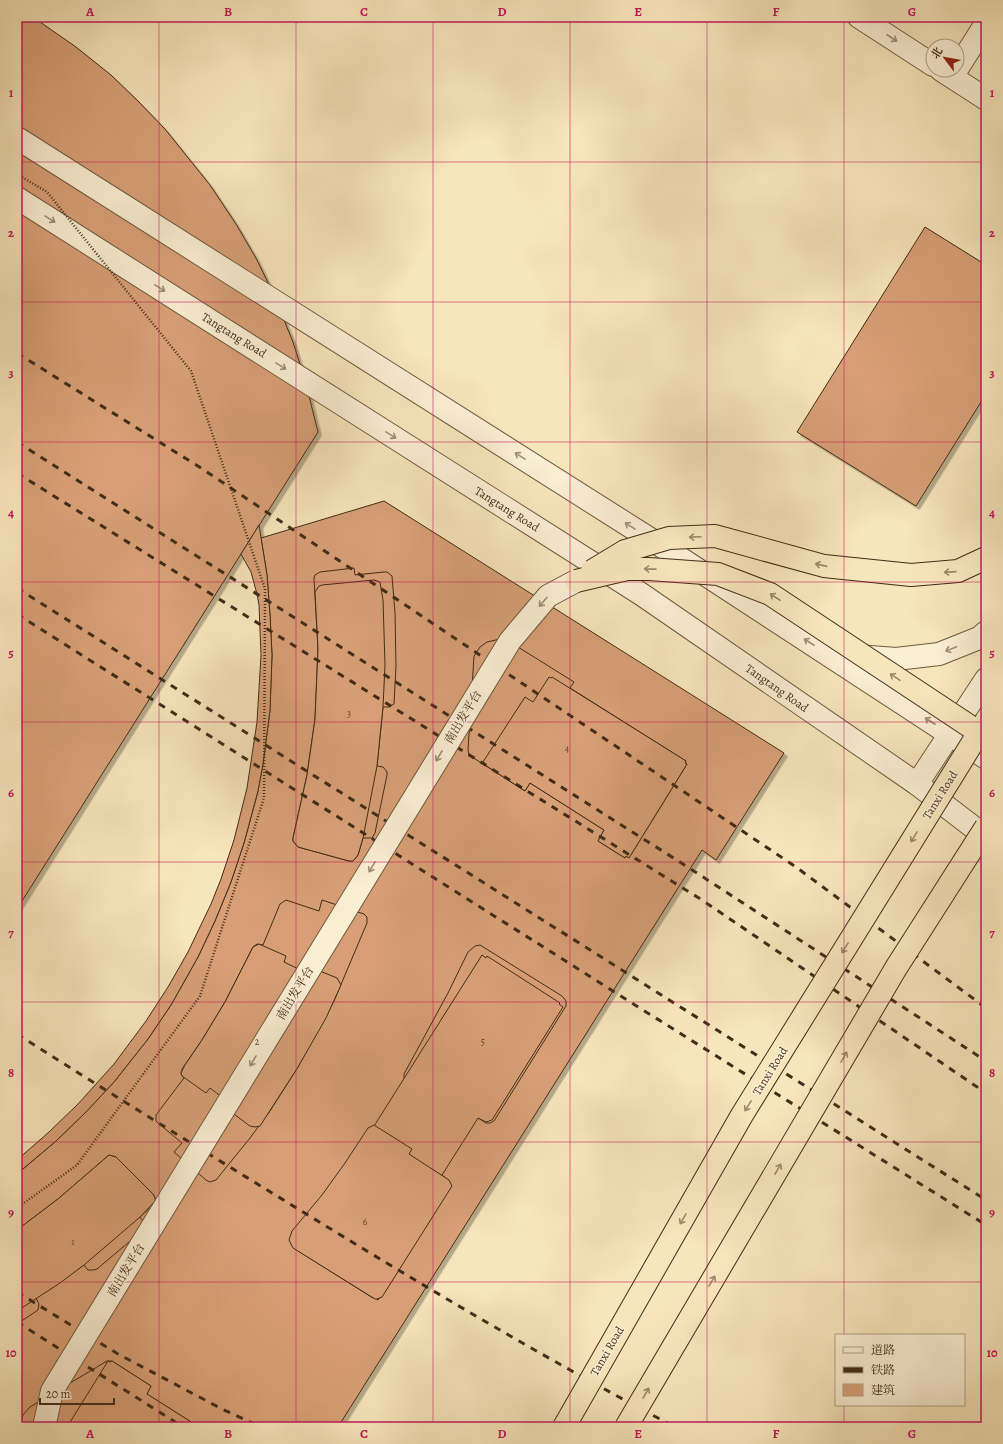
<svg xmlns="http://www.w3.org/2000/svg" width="1003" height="1444" font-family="Alegreya,'Noto Serif SC',serif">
<defs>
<filter id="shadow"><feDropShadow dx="3.5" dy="3.5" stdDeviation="0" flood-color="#0004"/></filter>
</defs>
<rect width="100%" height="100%" fill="#f7e5bb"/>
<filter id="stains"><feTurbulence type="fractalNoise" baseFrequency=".005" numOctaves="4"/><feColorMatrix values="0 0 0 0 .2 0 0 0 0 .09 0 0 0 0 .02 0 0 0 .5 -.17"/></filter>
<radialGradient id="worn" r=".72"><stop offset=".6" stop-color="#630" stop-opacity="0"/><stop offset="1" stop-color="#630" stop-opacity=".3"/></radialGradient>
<g fill="#d89f76" stroke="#412c17" filter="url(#shadow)">
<polygon points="17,17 33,17 76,47 111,75 138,101 165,129 210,185 236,224 257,260 273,293 293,342 305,380 318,432 17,909"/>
<polygon points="925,227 986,265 986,394 916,506 797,432"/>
<polygon points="384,501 784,753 716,860 702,850 338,1427 17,1427 17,1174 56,1141 86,1112 114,1082 148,1039 171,1005 198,957 215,921 231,882 244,843 258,791 263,764 270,710 272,655 270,615 267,575 261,538"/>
<polygon points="259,525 267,575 270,615 272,655 270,710 263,764 258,791 244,843 231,882 215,921 198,957 171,1005 148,1039 114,1082 86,1112 56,1141 17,1174 17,1160 49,1132 78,1104 114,1064 146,1021 168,987 188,952 211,904 221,879 234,840 247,788 257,722 261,655 259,605 257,594 251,572 241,554"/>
<polygon points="354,568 355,575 384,572 387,572 392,576 395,613 396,666 394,704 389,707 383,707 377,766 383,767 387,772 387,775 375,833 372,838 363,838 358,855 353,861 349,861 298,847 293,841 293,838 307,775 315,719 318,649 314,578 315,575 320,572"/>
<polygon points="374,580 380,582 383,600 385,665 383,707 377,766 363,838 358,855 353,861 349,861 298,847 293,841 293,838 307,775 315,719 318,649 315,592 319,586 322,585"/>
<polygon points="500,639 510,642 574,682 570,688 686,761 685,763 687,764 629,858 626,856 625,858 598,841 604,830 530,783 525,791 469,755 468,750 474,656 480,647 487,642"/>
<polygon points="549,677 551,678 552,677 686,761 685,763 687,764 629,858 626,856 625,858 598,841 604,830 530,783 525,791 485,765 486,764 483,762 525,697 533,702"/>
<polygon points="286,900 319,911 322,900 364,914 367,917 367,923 334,1001 298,1067 270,1111 250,1138 216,1180 210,1182 206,1180 174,1152 182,1143 158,1123 156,1121 156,1115 184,1078 181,1073 182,1069 202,1040 225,1002 253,947 257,944 263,945 280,904"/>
<polygon points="259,944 286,956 284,962 307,973 310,967 337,978 341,985 326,1018 298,1067 260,1126 255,1127 250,1126 227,1109 231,1104 210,1088 206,1093 182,1076 181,1073 185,1065 202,1040 225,1002 253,947"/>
<polygon points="480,945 562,996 566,1001 566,1006 494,1121 490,1123 486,1123 445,1097 442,1102 404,1078 404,1074 448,993 468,952 475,946"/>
<polygon points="482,955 486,958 487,956 560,1003 559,1004 563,1007 492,1120 486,1122 478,1118 442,1175 448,1180 449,1187 378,1300 374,1297 373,1298 300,1252 301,1251 297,1248"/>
<polygon points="374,1125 412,1149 409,1154 449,1180 452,1186 382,1297 377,1299 375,1299 293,1248 289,1240 292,1231 322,1195 345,1163 368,1128"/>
<polygon points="109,1155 116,1157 153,1194 155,1198 153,1205 140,1217 144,1222 142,1231 97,1269 94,1270 88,1270 84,1265 36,1298 39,1304 38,1310 17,1324 17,1230 58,1199"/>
<polygon points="109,1155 116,1157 153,1194 155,1198 155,1201 140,1217 84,1265 60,1283 17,1311 17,1230 58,1199"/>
<polygon points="107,1361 112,1361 151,1386 147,1394 199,1427 19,1427 23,1415 30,1407"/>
<polygon points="108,1361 110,1362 112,1361 151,1386 147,1394 199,1427 67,1427"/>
</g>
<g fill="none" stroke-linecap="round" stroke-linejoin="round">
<defs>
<g id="minor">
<polyline points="859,17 933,65"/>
<polyline points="957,69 985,25"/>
<polyline points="941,70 986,99"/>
<polyline points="17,138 677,556 986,758"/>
<polyline points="17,198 641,594 917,784 986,837"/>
<polyline points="857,656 896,659 939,654 979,638 986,632"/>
<polyline points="917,784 986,679"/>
</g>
</defs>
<use href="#minor" stroke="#6e5a40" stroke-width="24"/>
<use href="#minor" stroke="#faeed3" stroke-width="22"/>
<g stroke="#412c17" stroke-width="3" stroke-dasharray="7 7" stroke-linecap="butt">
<polyline points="17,353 201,468 796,867 986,1008"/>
<polyline points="17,442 683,864 986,1061"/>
<polyline points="17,473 702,900 986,1093"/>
<polyline points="17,588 986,1200"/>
<polyline points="17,614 635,1005 986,1225"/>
<path d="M17,1034C122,1101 228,1166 334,1231C447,1300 559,1366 675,1427"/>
<polyline points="17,1292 118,1354 222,1409 261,1427"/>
<polyline points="17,1322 183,1427"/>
</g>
<defs>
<polyline id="minor-bridge" points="44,1427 52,1391 510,641 548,596 576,581"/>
<g id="major-bridge">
<polyline points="592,571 625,551 669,538 715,536 824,566 911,575 958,571 986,558"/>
<polyline points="576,581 627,569 649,569 718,574 770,594 986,737"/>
<polyline points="564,1427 742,1115 986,721"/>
<polyline points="626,1427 896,968 986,827"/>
</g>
</defs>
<use href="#minor-bridge" stroke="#6e5a40" stroke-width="24" stroke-linecap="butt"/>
<use href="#major-bridge" stroke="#412c17" stroke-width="24" stroke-linecap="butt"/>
<polyline stroke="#412c17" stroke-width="2.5" stroke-dasharray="1 2" stroke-linecap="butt" points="17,174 47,192 191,371 265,589 264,798 200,996 77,1165 17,1208"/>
<use href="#minor-bridge" stroke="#faeed3" stroke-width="22"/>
<use href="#major-bridge" stroke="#f7e5bb" stroke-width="22"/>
</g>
<defs><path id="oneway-shaft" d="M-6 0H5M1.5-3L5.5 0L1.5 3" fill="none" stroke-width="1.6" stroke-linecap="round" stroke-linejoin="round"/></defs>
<g stroke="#9e8d75">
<use href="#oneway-shaft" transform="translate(892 38) rotate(33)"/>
<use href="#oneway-shaft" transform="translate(50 219) rotate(32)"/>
<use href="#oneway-shaft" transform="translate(160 288) rotate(32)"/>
<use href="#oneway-shaft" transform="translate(281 366) rotate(32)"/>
<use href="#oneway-shaft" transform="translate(391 435) rotate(32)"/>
<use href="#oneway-shaft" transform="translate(520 456) rotate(-148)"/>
<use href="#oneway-shaft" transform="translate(630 526) rotate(-148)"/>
<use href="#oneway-shaft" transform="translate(543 602) rotate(131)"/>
<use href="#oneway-shaft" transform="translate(809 642) rotate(-147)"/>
<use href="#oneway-shaft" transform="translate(951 649) rotate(158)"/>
<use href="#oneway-shaft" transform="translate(930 721) rotate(-147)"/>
<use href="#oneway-shaft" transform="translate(439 756) rotate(121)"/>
<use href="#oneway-shaft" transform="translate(372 867) rotate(121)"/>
<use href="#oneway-shaft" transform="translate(253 1061) rotate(121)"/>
</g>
<g stroke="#9c8869">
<use href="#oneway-shaft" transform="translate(695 537) rotate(178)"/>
<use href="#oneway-shaft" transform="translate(821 565) rotate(-167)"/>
<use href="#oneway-shaft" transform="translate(650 569) rotate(-179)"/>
<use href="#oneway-shaft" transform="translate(950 572) rotate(176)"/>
<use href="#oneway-shaft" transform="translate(775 597) rotate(-147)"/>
<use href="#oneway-shaft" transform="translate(895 677) rotate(-146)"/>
<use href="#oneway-shaft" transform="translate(914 837) rotate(122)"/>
<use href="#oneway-shaft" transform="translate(845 948) rotate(122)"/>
<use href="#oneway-shaft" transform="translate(844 1057) rotate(-60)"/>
<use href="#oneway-shaft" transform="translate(748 1106) rotate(122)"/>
<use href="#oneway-shaft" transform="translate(778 1169) rotate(-60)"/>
<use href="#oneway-shaft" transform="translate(683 1219) rotate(120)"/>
<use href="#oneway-shaft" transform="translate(712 1281) rotate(-60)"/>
<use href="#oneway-shaft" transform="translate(646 1393) rotate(-60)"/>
</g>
<path fill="none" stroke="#c2185b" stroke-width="1" stroke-opacity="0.55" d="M159,17V1427M296,17V1427M433,17V1427M570,17V1427M707,17V1427M844,17V1335M17,162H986M17,302H986M17,442H986M17,582H986M17,722H986M17,862H986M17,1002H986M17,1142H986M17,1282H986M844,1405V1427"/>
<g text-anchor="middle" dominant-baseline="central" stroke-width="3" stroke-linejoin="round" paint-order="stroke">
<g font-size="10" fill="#67492f">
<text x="349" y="713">3</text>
<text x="567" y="748">4</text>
<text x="257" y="1041">2</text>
<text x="483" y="1041">5</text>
<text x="365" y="1221">6</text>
<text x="73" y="1241">1</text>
</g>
<g font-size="12" fill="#412c17" stroke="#faeed3">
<text transform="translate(234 335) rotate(32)">Tangtang Road</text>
<text transform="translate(507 509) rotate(32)">Tangtang Road</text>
<text transform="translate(777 688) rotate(35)">Tangtang Road</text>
<text transform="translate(463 717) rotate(-59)">南出发平台</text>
<text transform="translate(940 795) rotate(-58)">Tanxi Road</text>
<text transform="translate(295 993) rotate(-59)">南出发平台</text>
<text transform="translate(770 1071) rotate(-58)">Tanxi Road</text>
<text transform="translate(126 1270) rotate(-59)">南出发平台</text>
<text transform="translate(607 1351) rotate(-60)">Tanxi Road</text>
</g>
</g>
<rect width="1003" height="1444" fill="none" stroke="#f7e5bb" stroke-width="44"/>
<rect x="835" y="1334" width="130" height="72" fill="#faeed3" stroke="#b0a088"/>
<rect x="843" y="1347" width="20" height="6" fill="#faeed3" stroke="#b0a088"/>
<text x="871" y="1354" font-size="12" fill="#412c17">道路</text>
<rect x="843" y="1367" width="20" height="6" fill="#412c17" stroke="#b0a088"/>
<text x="871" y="1374" font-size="12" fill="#412c17">铁路</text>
<rect x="843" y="1384" width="20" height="12" fill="#d89f76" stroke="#b0a088"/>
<text x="871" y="1394" font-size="12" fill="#412c17">建筑</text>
<g transform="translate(945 58) rotate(302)"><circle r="19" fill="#faeed3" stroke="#b0a088"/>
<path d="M0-3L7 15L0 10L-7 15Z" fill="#8f2418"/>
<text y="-6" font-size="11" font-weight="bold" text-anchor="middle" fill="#412c17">北</text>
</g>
<path d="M40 1398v6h74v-6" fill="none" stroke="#412c17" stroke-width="2"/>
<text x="46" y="1398" font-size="12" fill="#412c17" stroke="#faeed3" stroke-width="3" paint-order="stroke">20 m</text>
<rect x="22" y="22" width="959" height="1400" fill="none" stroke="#c2185b" stroke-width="1.5"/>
<g font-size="13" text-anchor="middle" font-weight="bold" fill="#c2185b">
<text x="90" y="16">A</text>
<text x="228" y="16">B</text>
<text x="364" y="16">C</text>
<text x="502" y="16">D</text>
<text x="638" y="16">E</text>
<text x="776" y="16">F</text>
<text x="912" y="16">G</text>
<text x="11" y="97">1</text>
<text x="992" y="97">1</text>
<text x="11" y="237">2</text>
<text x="992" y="237">2</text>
<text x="11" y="377">3</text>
<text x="992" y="377">3</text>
<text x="11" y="517">4</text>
<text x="992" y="517">4</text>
<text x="11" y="657">5</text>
<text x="992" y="657">5</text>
<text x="11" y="797">6</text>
<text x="992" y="797">6</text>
<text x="11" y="937">7</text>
<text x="992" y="937">7</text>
<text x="11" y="1077">8</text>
<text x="992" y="1077">8</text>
<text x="11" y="1217">9</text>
<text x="992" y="1217">9</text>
<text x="11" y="1357">10</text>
<text x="992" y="1357">10</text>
<text x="90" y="1438">A</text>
<text x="228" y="1438">B</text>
<text x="364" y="1438">C</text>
<text x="502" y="1438">D</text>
<text x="638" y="1438">E</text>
<text x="776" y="1438">F</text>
<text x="912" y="1438">G</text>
</g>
<rect width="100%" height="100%" filter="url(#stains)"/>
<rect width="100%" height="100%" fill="url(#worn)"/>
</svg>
